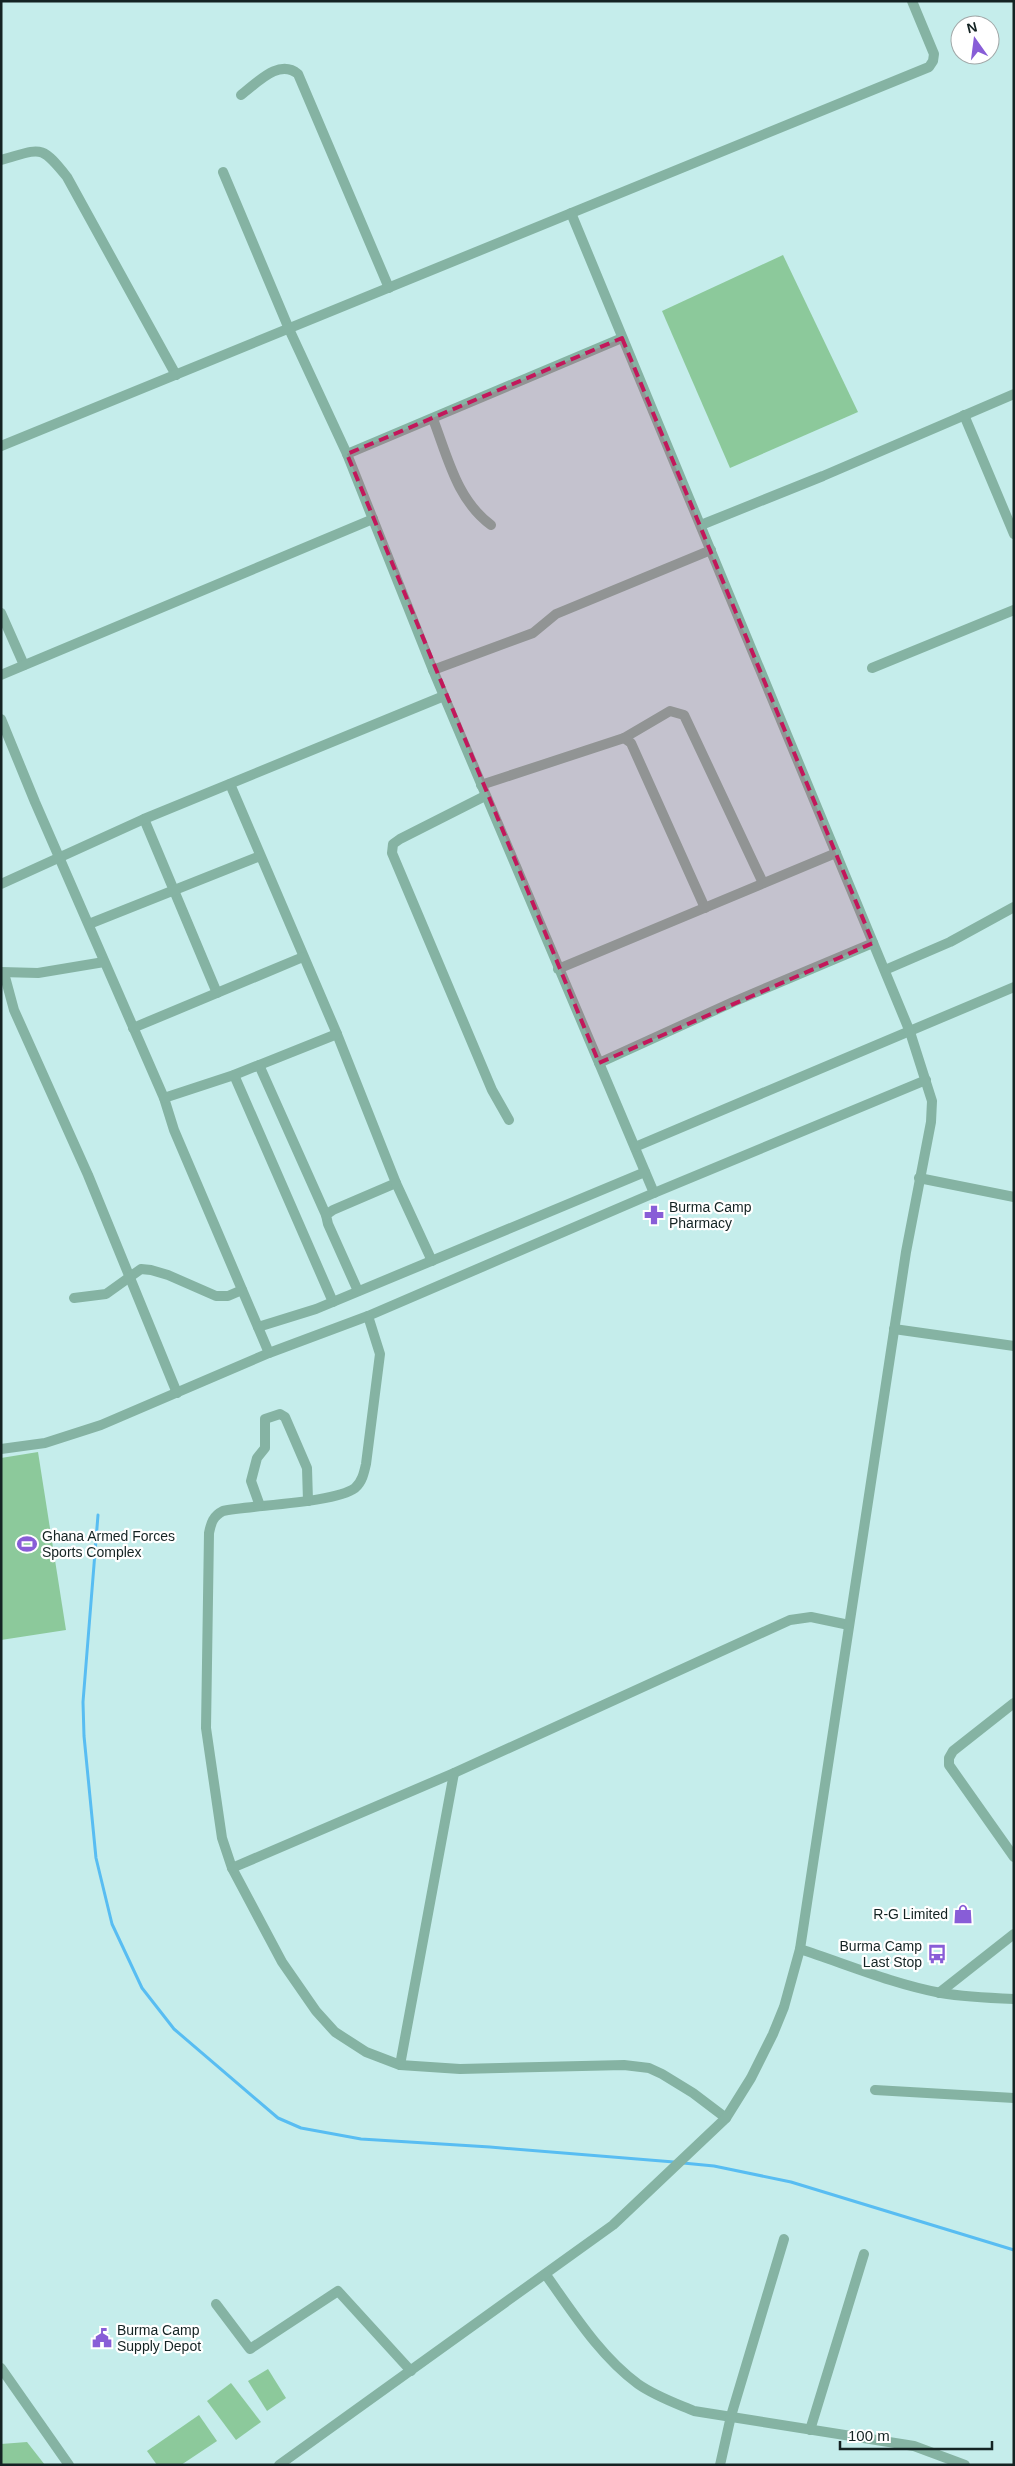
<svg xmlns="http://www.w3.org/2000/svg" width="1015" height="2466" font-family="Helvetica,sans-serif">
<rect width="100%" height="100%" fill="#c5edeb"/>
<g fill="#8cc99b">
<polygon points="783,255 858,412 730,468 662,311"/>
<polygon points="38,1452 66,1630 1,1640 1,1458"/>
<polygon points="268,2369 286,2398 267,2411 248,2381"/>
<polygon points="231,2383 261,2422 236,2440 207,2401"/>
<polygon points="199,2415 217,2441 181,2465 157,2465 147,2451"/>
<polygon points="27,2442 45,2465 1,2465 1,2444"/>
</g>
<g fill="none" stroke-linecap="round" stroke-linejoin="round">
<g stroke="#58bdf2" stroke-width="3">
<polyline points="98,1515 83,1702 84,1736 96,1858 112,1924 142,1988 174,2029 278,2118 301,2128 361,2139 490,2147 674,2162"/>
<polyline points="683,2163 714,2166 791,2182 1014,2250"/>
</g>
<g stroke="#85b3a3" stroke-width="10">
<path d="M241,95C257,83 279,58 298,74L389,288"/>
<path d="M1,160C41,149 40,143 67,177L176,375"/>
<polyline points="223,172 289,329 347,454 433,670 654,1193"/>
<polyline points="964,415 1014,534"/>
<path d="M433,419C448,458 457,500 491,525"/>
<polyline points="1,446 929,67 933,61 934,54 912,1"/>
<polyline points="347,454 622,338"/>
<polyline points="701,525 823,476 1014,394"/>
<polyline points="1,613 24,665"/>
<polyline points="872,668 1014,610"/>
<polyline points="433,670 533,633 556,614 711,550"/>
<polyline points="1,675 373,519"/>
<polyline points="1,719 35,802 164,1098 174,1130 269,1353"/>
<polyline points="624,738 670,711 684,715 763,883"/>
<polyline points="230,784 337,1034 396,1183 333,1210 326,1215 328,1224 358,1291"/>
<polyline points="481,785 624,738 631,743 705,908"/>
<polyline points="485,796 400,839 393,844 392,853 492,1090 509,1120"/>
<polyline points="144,819 217,993"/>
<polyline points="1,884 144,819 444,696"/>
<polyline points="89,924 260,856"/>
<polyline points="558,969 836,853"/>
<polyline points="885,970 950,942 1014,907"/>
<polyline points="1,972 38,973 104,962"/>
<polyline points="4,973 14,1010 88,1175 177,1393"/>
<polyline points="133,1028 303,957"/>
<polyline points="599,1063 733,1002 873,943"/>
<polyline points="259,1065 326,1215"/>
<polyline points="234,1075 333,1302"/>
<polyline points="164,1098 234,1075 337,1034"/>
<polyline points="635,1147 1014,987"/>
<polyline points="919,1178 1014,1197"/>
<polyline points="396,1183 432,1261"/>
<polyline points="74,1298 106,1294 141,1269 151,1270 168,1275 216,1296 228,1296 242,1290"/>
<path d="M368,1316L380,1354L366,1464C364,1473 362,1482 355,1488C335,1503 251,1505 223,1511C213,1516 211,1523 209,1533L206,1728L222,1838L232,1868L282,1962L316,2011L335,2032L366,2052L400,2065L460,2069L624,2065L649,2068L662,2074L693,2093L726,2118"/>
<polyline points="258,1327 316,1309 645,1172"/>
<polyline points="894,1329 1014,1346"/>
<polyline points="1,1449 45,1443 101,1425 269,1353 368,1316 654,1193 926,1080"/>
<polyline points="260,1506 251,1481 257,1458 265,1448 265,1419 280,1414 285,1417 307,1468 308,1501"/>
<polyline points="1014,1703 953,1751 949,1758 949,1765 1014,1857"/>
<polyline points="232,1868 454,1773 790,1620 811,1617 849,1625"/>
<path d="M800,1949C846,1964 893,1984 941,1993C965,1997 989,1998 1014,1999"/>
<polyline points="939,1993 1014,1934"/>
<polyline points="400,2065 454,1773"/>
<polyline points="875,2090 1014,2098"/>
<path d="M546,2275C573,2313 600,2356 638,2384C655,2396 675,2403 694,2411L914,2446L965,2465"/>
<polyline points="216,2304 250,2349 338,2291 411,2371"/>
<polyline points="1,2368 69,2465"/>
<polyline points="810,2430 864,2254"/>
<polyline points="279,2465 613,2225 726,2118 751,2078 773,2034 784,2007 800,1949 906,1252 931,1122 932,1101 910,1032 571,213"/>
<polyline points="720,2465 731,2416 784,2239"/>
</g>
</g>
<path fill="#c2185b" fill-opacity="0.2" stroke="#c2185b" stroke-width="4" stroke-dasharray="10 6" stroke-linejoin="round" d="M622,338L873,943L599,1063L347,454Z"/>
<defs>
<symbol id="pharmacy-bare" viewBox="-9 -9 18 18"><path d="M-2-6h4v4h4v4h-4v4h-4v-4h-4v-4h4Z" fill="#885dd7" stroke="#fff" stroke-width="2.5" paint-order="stroke"/></symbol>
<symbol id="stadium-bare" viewBox="-9 -9 18 18"><path d="M0-5a6.5 5 0 1 0 0 10a6.5 5 0 1 0 0-10ZM-3.5-1.8h7v3.6h-7Z" fill="#885dd7" stroke="#fff" stroke-width="2.5" paint-order="stroke"/></symbol>
<symbol id="shop-bare" viewBox="-9 -9 18 18"><path d="M-5-2.5h2.3a2.7 3.5 0 0 1 5.4 0H5L5.5 6h-11ZM-1.5-2.5h3a1.5 2.3 0 0 0-3 0Z" fill="#885dd7" stroke="#fff" stroke-width="2.5" paint-order="stroke"/></symbol>
<symbol id="bus-bare" viewBox="-9 -9 18 18"><path d="M-5-6H5V4H4V6H2V4H-2V6H-4V4H-5ZM-3.5-4V0h7V-4ZM-3.5 1.2v1.5H-2V1.2ZM2 1.2v1.5H3.5V1.2Z" fill="#885dd7" stroke="#fff" stroke-width="2.5" paint-order="stroke"/></symbol>
<symbol id="civic-bare" viewBox="-9 -9 18 18"><path d="M-.6-6.5H3V-4.5H.6V-3L4-1V1h2V6H-6V1h2V-1L-.6-3ZM-1.2 2.5V6h2.4V2.5Z" fill="#885dd7" stroke="#fff" stroke-width="2.5" paint-order="stroke"/></symbol>
</defs>
<g fill-rule="evenodd">
<use href="#pharmacy-bare" x="640" y="1201" width="28" height="28"/>
<use href="#stadium-bare" x="13" y="1530" width="28" height="28"/>
<use href="#shop-bare" x="949" y="1900" width="28" height="28"/>
<use href="#bus-bare" x="923" y="1940" width="28" height="28"/>
<use href="#civic-bare" x="88" y="2324" width="28" height="28"/>
</g>
<g text-anchor="middle" dominant-baseline="central" stroke-width="4.5" stroke-linejoin="round" paint-order="stroke">
<g font-size="14" fill="#142323" stroke="#fff" text-anchor="start">
<text x="669" y="1207">Burma Camp<tspan x="669" dy="16">Pharmacy</tspan></text>
<text x="42" y="1536">Ghana Armed Forces<tspan x="42" dy="16">Sports Complex</tspan></text>
<text x="948" y="1914" text-anchor="end">R-G Limited</text>
<text x="922" y="1946" text-anchor="end">Burma Camp<tspan x="922" dy="16">Last Stop</tspan></text>
<text x="117" y="2330">Burma Camp<tspan x="117" dy="16">Supply Depot</tspan></text>
</g>
</g>
<rect width="1015" height="2466" fill="none" stroke="#142323" stroke-width="5"/>
<g transform="translate(975 40) rotate(346)"><circle r="24" fill="#ffffff" stroke="#a1a7a7"/>
<path d="M0-4L9 19L0 12L-9 19Z" fill="#885dd7"/>
<text y="-8" font-size="14" font-weight="bold" text-anchor="middle" fill="#142323">N</text>
</g>
<path d="M840 2441v8h152v-8" fill="none" stroke="#142323" stroke-width="2.5"/>
<text x="848" y="2441" font-size="15" fill="#142323" stroke="#ffffff" stroke-width="4" paint-order="stroke">100 m</text>
</svg>
